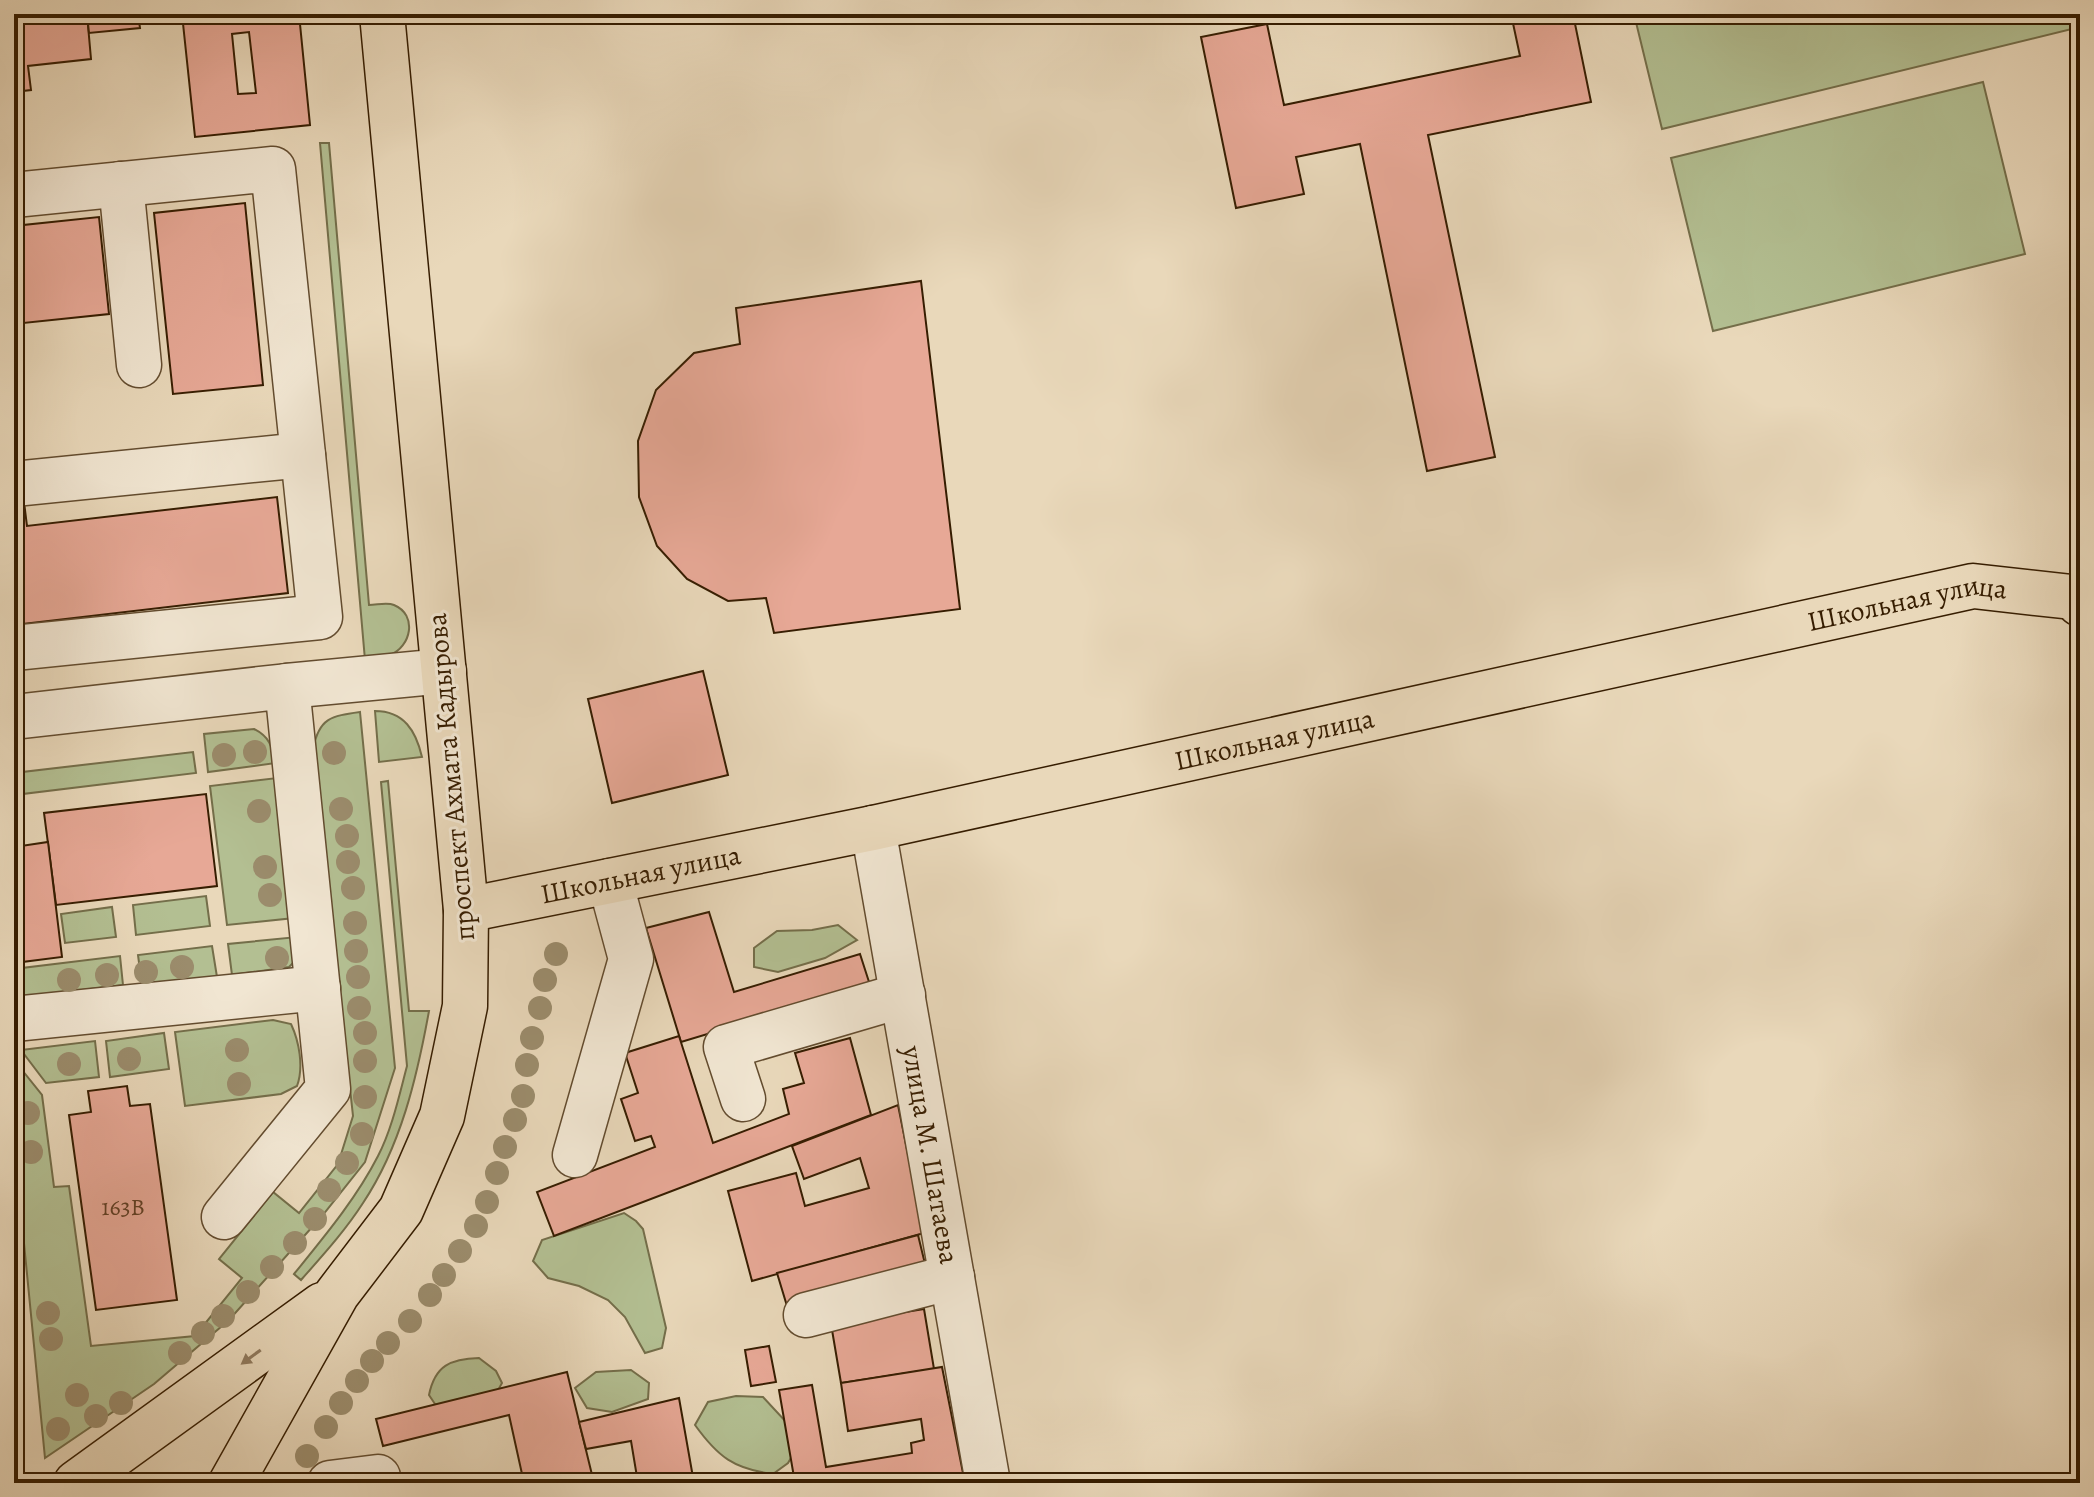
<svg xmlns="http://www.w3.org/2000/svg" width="2094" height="1497" font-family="Alegreya,serif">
<rect width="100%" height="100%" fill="#e9d8ba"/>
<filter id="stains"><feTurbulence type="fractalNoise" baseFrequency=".0025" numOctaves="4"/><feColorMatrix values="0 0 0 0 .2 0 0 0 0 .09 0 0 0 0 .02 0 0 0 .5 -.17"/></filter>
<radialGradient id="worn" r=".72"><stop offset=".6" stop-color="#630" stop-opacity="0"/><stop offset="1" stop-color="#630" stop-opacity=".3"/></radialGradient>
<g fill="#b3bf92" stroke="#746e4a" stroke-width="2">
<polygon points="1634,14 2080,14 2080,27 1662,129"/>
<polygon points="1983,82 2025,254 1713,331 1671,158"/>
<path d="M320,143H329L369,605C377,605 387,602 394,605C418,615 411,647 390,655C383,658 373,658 365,660Z"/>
<path d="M375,711C404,711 416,731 422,757L379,762Z"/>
<path d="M360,712L395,1068L365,1162L322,1216L229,1320L154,1384L45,1458L14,1141V1060L42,1095L54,1187L69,1186L91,1346L195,1336L242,1278L219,1259L273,1192L299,1213L338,1164L353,1116L313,749C319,718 331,716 360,712Z"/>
<path d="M254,729C270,737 272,747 276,763L208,772L204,734Z"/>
<polygon points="193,752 196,773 14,795 14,773"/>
<polygon points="277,778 294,918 227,925 210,786"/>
<path d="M388,781L409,1011H429C417,1077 401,1146 363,1203C345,1231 323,1255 301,1280L294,1274C324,1237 356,1199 378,1156C392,1129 399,1096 407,1066L381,782Z"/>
<polygon points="206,896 210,926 136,935 133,905"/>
<polygon points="112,907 116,937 65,943 61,914"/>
<polygon points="838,925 857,940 825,958 778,972 754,967 754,948 777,931 812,930"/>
<polygon points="297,937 295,961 289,967 232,975 228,944"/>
<polygon points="212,946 217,977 142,986 138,955"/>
<polygon points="120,956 123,985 15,998 14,969"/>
<path d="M273,1020L291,1024C299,1041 304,1067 297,1086L281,1094L185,1106L175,1032Z"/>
<polygon points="164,1033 169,1069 110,1077 106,1041"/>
<polygon points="95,1041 99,1077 46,1083 21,1050"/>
<polygon points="624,1213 636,1221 643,1229 666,1328 662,1348 645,1353 625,1317 608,1300 579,1286 548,1278 533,1261 542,1240"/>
<path d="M479,1358L496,1371L502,1383L492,1401L437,1407L429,1395C435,1365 451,1359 479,1358Z"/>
<polygon points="631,1370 649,1383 648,1399 612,1412 587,1408 575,1388 596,1372"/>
<path d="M736,1396L763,1397L788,1424L795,1451L788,1463L773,1474C734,1469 718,1457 695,1425L708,1402Z"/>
</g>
<g fill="#e7a896" stroke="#361d01" stroke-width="2" fill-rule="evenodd">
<polygon points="14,14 30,14 30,17 87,14 91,59 28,66 31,90 14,92"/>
<polygon points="87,14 138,14 140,28 89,33"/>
<path d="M182,14H299L310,125L195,137ZM249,32L256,93L238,94L232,34Z"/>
<polygon points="1511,14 1573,14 1591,102 1428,135 1495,457 1427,471 1360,144 1296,157 1304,194 1236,208 1201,37 1267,24 1284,105 1520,56"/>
<polygon points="245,203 263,385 173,394 154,213"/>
<polygon points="99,217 109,314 14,324 14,226"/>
<polygon points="921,281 960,609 774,633 766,598 728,601 687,579 657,546 639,497 638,441 656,390 694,353 740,344 736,308"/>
<polygon points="277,497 288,593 14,625 14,503 24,502 27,526"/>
<polygon points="703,671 728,775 612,803 588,699"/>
<polygon points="206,794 217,886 56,905 44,813"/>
<polygon points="48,842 62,957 14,963 14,847"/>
<polygon points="709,912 734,992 860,954 870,985 681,1042 646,928"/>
<polygon points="679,1036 713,1143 789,1114 783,1089 804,1083 795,1053 850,1038 871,1115 554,1236 537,1192 655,1147 651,1136 635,1141 621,1099 638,1093 625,1053"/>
<polygon points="127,1086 130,1106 150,1104 177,1300 96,1310 69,1115 91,1112 88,1091"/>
<polygon points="898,1105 924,1233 752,1281 728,1191 796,1173 805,1206 869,1188 860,1158 804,1179 792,1146"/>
<polygon points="918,1235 926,1268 787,1306 777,1273"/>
<polygon points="924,1309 934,1369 841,1383 831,1324"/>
<polygon points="769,1346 776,1382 751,1386 745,1350"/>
<polygon points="942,1367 965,1483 795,1483 779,1390 812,1385 826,1467 912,1453 911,1443 924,1440 921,1419 848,1431 841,1383"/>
<polygon points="567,1372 594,1483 524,1483 509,1415 383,1446 376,1419"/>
<polygon points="679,1398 694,1483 638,1483 631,1441 586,1449 579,1422"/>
<polygon points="468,1474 469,1483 411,1483"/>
</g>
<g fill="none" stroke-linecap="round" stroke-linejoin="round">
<defs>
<g id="minor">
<polyline points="121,184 139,365"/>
<polyline points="14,195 273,169 320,617 14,648"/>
<polyline points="14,484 303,455"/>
<polyline points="287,686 444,671"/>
<polyline points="14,717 287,686 328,1089 224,1217"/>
<path id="s1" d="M873,828L988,1483"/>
<polyline points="14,1019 318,988"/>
<polyline points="743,1099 726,1047 903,995"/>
<polyline points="575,1155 631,959 610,881"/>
<polyline points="806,1315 952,1277"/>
<polyline points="330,1483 378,1477"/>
</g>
<g id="major">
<path id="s2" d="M466,910L873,828L1973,586L2072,597L2080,604"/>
<polyline points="76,1483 322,1305"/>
<polyline points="231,1483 337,1294 401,1210 442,1116 465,1006 466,910 382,14"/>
</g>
</defs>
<use href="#minor" stroke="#634c2f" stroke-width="47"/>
<use href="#major" stroke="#361d01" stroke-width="47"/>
<use href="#minor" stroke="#f1e6d2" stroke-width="44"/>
<use href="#major" stroke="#e9d8ba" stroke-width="44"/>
</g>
<g fill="#9b8c6c">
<circle cx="255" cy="752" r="12"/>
<circle cx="334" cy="753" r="12"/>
<circle cx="224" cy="755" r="12"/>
<circle cx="341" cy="809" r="12"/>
<circle cx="259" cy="811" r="12"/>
<circle cx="347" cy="836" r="12"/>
<circle cx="348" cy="862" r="12"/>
<circle cx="265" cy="867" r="12"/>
<circle cx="353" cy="888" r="12"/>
<circle cx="270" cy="895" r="12"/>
<circle cx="355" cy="923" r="12"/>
<circle cx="356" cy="951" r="12"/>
<circle cx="556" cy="954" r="12"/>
<circle cx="277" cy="958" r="12"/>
<circle cx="182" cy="967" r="12"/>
<circle cx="146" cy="972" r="12"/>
<circle cx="107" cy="975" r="12"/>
<circle cx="358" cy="977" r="12"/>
<circle cx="69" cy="980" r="12"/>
<circle cx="545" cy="980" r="12"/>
<circle cx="359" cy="1008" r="12"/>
<circle cx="540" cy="1008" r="12"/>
<circle cx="365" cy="1033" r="12"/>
<circle cx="532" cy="1038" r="12"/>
<circle cx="237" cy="1050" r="12"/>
<circle cx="129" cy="1059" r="12"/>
<circle cx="365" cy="1061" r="12"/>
<circle cx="69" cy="1064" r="12"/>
<circle cx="527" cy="1065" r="12"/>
<circle cx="239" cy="1084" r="12"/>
<circle cx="523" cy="1096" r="12"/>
<circle cx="365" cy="1097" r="12"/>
<circle cx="28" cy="1113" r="12"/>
<circle cx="515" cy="1120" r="12"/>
<circle cx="362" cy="1134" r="12"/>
<circle cx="505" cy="1147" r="12"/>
<circle cx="31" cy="1152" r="12"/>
<circle cx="347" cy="1163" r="12"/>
<circle cx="497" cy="1173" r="12"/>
<circle cx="329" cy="1190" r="12"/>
<circle cx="487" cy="1202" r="12"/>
<circle cx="315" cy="1219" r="12"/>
<circle cx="476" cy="1226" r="12"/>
<circle cx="295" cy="1243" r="12"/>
<circle cx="460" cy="1251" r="12"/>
<circle cx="272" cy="1267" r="12"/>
<circle cx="444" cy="1275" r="12"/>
<circle cx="248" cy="1292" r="12"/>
<circle cx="430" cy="1295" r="12"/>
<circle cx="48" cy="1313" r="12"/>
<circle cx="223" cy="1316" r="12"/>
<circle cx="410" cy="1321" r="12"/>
<circle cx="203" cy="1333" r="12"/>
<circle cx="51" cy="1339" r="12"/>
<circle cx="388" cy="1343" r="12"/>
<circle cx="180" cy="1353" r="12"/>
<circle cx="372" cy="1361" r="12"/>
<circle cx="357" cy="1381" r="12"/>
<circle cx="77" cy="1395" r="12"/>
<circle cx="121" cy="1403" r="12"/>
<circle cx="341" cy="1403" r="12"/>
<circle cx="96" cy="1416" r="12"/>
<circle cx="326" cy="1427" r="12"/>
<circle cx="58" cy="1429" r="12"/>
<circle cx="307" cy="1456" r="12"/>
</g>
<defs><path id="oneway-solid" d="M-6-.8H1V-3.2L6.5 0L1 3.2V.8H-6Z" transform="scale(2)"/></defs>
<use fill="#907a5e" href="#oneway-solid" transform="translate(251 1357) rotate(144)"/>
<g text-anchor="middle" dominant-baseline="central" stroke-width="6" stroke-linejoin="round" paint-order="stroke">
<g font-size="24" fill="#624026">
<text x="123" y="1207">163В</text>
</g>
<g font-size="28" fill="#361d01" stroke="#f1e6d2">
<text stroke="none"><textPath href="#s2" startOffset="1474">Школьная улица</textPath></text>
<text stroke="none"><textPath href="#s2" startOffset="826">Школьная улица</textPath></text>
<text transform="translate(451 777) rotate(-95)">проспект Ахмата Кадырова</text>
<text stroke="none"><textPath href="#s2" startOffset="178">Школьная улица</textPath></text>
<text stroke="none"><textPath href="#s1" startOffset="332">улица М. Шатаева</textPath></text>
</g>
</g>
<rect width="2094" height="1497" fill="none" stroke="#e9d8ba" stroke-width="48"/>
<rect x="16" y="16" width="2062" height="1465" fill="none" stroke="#361d01" stroke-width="4"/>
<rect x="24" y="24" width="2046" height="1449" fill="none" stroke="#361d01" stroke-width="2"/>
<rect width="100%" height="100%" filter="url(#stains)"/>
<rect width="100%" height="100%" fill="url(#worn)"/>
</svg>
